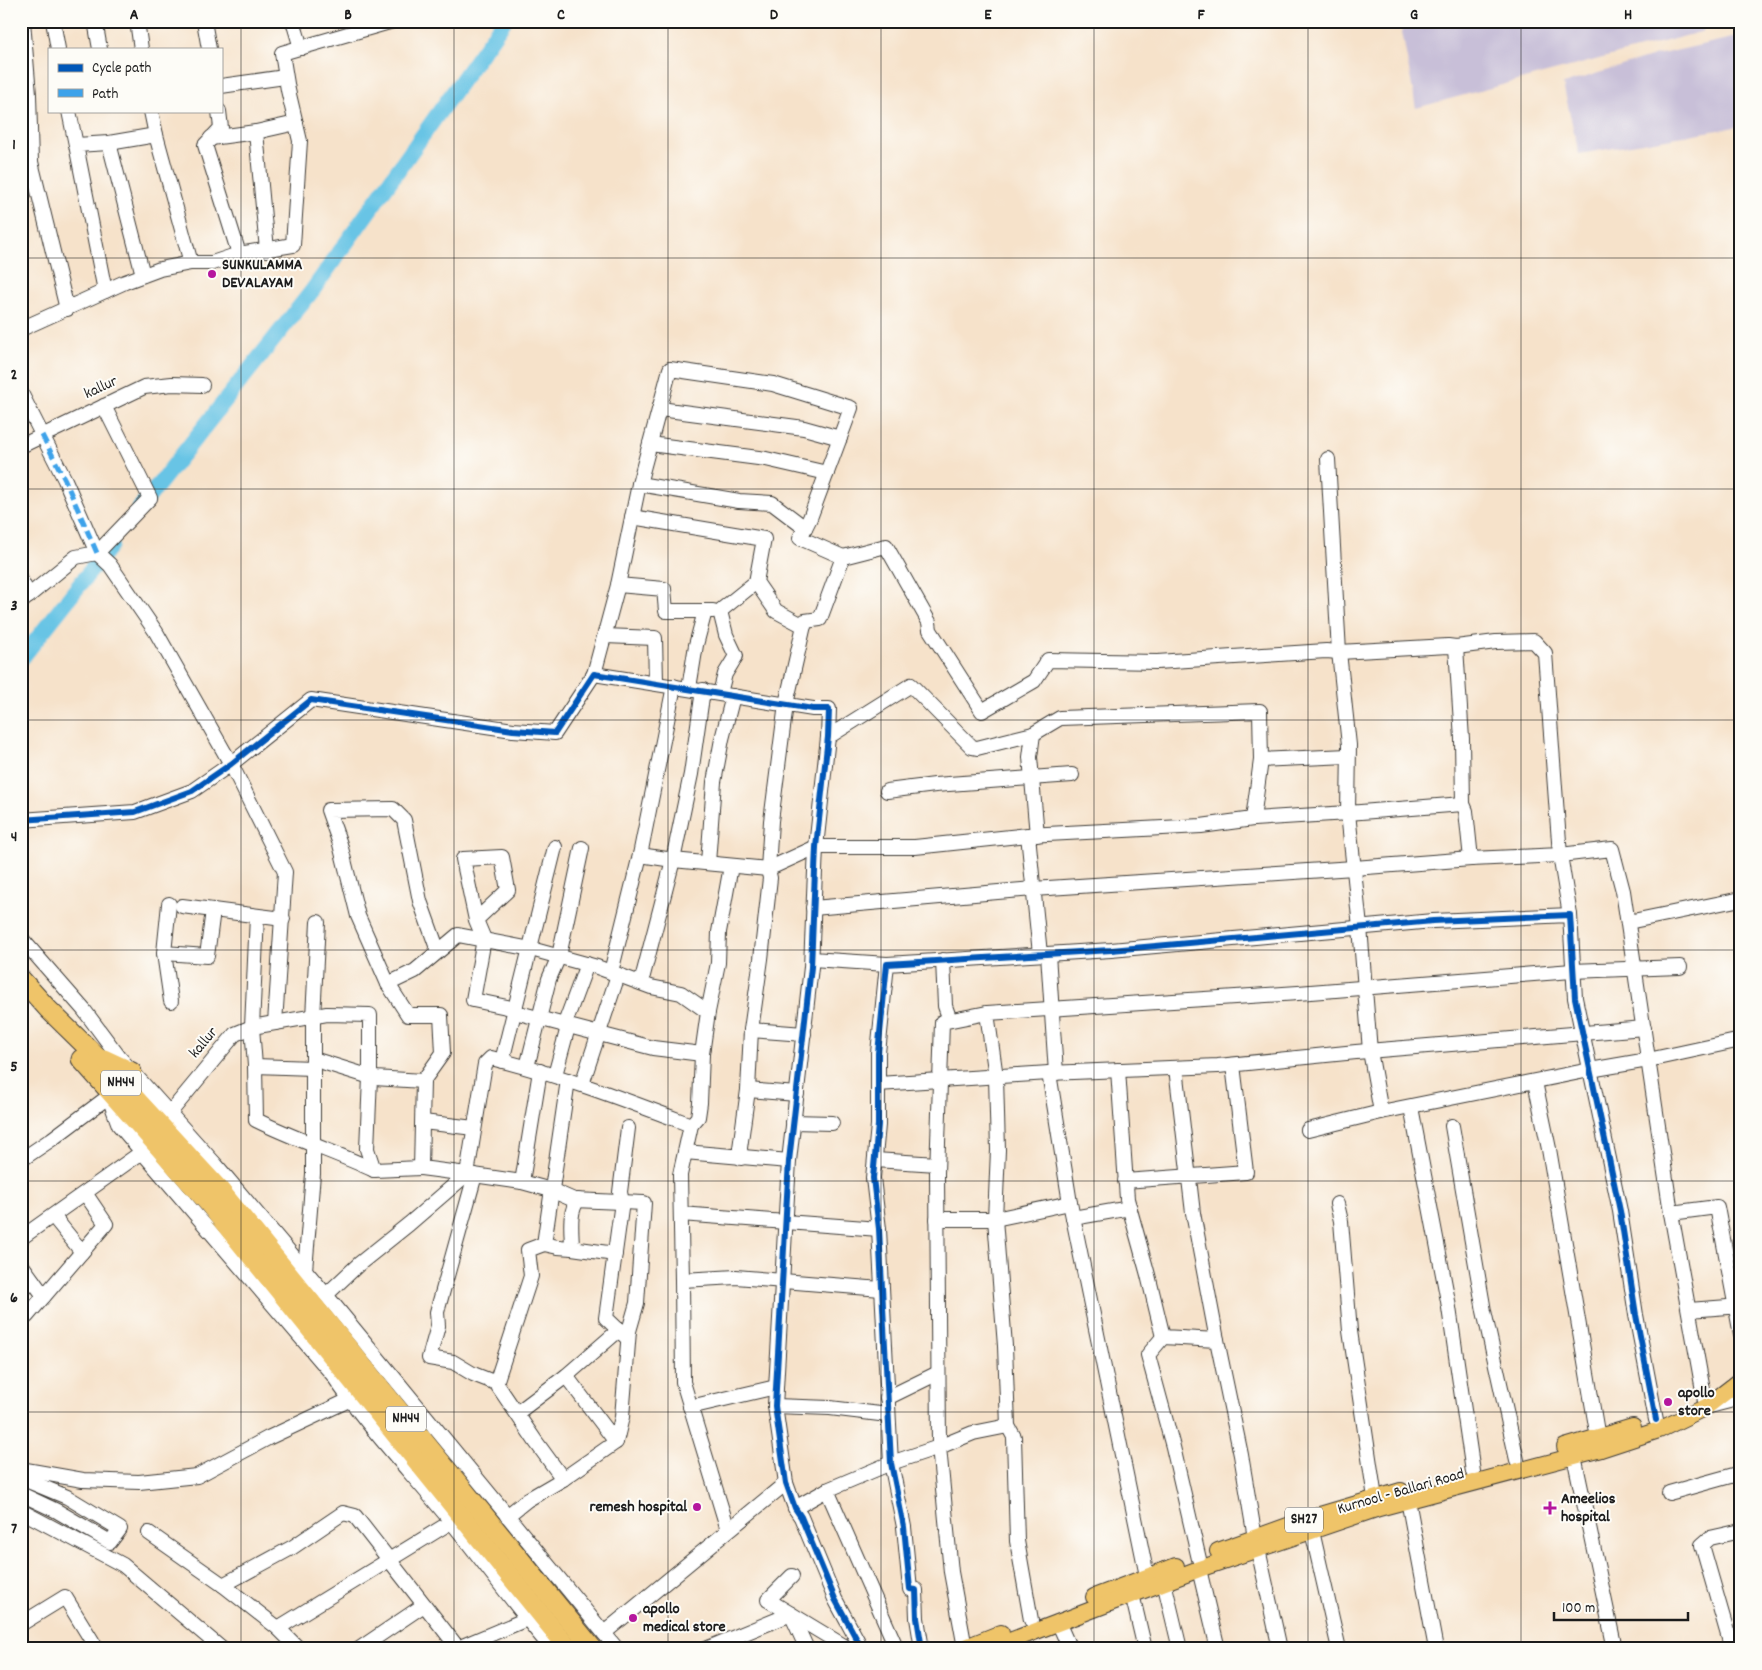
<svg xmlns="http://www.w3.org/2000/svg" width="1762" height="1670" font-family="Dekko,sans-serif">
<rect width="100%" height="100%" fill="#fdfcf7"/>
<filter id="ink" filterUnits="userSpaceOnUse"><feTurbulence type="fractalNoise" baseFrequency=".02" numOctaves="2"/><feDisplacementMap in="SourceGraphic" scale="10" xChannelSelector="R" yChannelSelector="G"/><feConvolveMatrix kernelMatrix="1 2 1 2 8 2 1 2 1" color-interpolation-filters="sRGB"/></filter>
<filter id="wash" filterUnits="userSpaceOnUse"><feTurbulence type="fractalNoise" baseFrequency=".0096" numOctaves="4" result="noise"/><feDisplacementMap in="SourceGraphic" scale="20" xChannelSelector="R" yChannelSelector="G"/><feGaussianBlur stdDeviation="1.12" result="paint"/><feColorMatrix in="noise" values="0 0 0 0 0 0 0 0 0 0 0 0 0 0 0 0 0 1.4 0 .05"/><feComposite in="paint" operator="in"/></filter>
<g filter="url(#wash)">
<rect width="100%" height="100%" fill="#f6e2ca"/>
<g fill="#c8bfd8">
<polygon points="1400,21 1702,21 1704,31 1416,108"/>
<polygon points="1741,36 1741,126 1579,154 1563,84 1657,55"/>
</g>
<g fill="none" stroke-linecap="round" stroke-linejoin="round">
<g stroke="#67c4e5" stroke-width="16">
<polyline points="140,508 312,291 504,21"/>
<polyline points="21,659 111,545"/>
</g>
</g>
</g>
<g filter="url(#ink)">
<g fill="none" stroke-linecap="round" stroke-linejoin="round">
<defs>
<g id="minor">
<polyline points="23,21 29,95 31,162 67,309"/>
<polyline points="53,21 58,49"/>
<polyline points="95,21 100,49"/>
<polyline points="137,21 141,49"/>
<polyline points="204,21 209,49"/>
<polyline points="293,21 301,48"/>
<polyline points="221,86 285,77"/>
<polyline points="69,111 76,145"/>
<polyline points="151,111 156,135 191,263"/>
<polyline points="219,111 221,128 205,145 239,254 293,245 300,141 288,90 282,53 393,21"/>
<polyline points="211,138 256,132"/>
<polyline points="109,143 143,275"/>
<polyline points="267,250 256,132 296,123"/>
<polyline points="105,291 76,145 109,143 156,135"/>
<polyline points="21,329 125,282 160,269 191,263 212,263 239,254"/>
<polyline points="21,393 65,480 97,553 110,565 156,632 231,764 285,872 275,1023"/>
<polyline points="660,409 804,428 840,438"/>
<polyline points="650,444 766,459 827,473"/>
<polyline points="21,446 144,387 172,384 202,385"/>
<polyline points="1328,459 1339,652 1349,745 1348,813 1463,804"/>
<polyline points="639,484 739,501 772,503 805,528"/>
<polyline points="632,517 764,539 756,582 776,611 804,626"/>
<polyline points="21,580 29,596"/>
<polyline points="618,585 664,589 666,611 705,611"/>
<polyline points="21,602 76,557 97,553 150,498 104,406"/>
<polyline points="605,636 655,638 656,682"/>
<polyline points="1456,647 1462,739 1463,804 1466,811 1471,859"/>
<polyline points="594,674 618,585 639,484 670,369 773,384 851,408 810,518 800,538 843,557 820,619 805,621 786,704 771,821 768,869 770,878 761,959 751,1030 748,1090 740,1148 741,1158"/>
<polyline points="689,688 696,645 705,611 713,611"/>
<polyline points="720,693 725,674 736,656 726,635 720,611 756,582"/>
<polyline points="1033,734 1030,757 1037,835"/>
<polyline points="828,737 911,685 972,747 977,748 1033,734 1060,718 1260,711 1261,760 1253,819"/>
<polyline points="1261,760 1348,756"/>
<polyline points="887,791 935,785 1072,775"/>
<polyline points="21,820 135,812 192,791 231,764 311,700 513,730 555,733 594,674 813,709 829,709 828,737 816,847 811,967 789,1161 775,1406 786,1483 795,1508 801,1517 835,1599 862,1649"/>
<polyline points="1028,835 1040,954"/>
<polyline points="640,855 673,860 768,869 816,847 915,847 1028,835 1201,826 1253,819 1348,813 1360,927 1370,1051 1381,1112"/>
<polyline points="708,863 714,782 722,739 733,696"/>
<polyline points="169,904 164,953 171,1001"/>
<polyline points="182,906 283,919"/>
<polyline points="813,908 1033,889 1354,868 1471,859 1560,855 1545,653 1534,641 1496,642 1456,647 1448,646 1339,652 1326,651 1157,662 1048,660 1034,681 982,711 930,630 929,622 886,546 843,557"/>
<polyline points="1570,915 1560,855 1612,849 1623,891 1671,1213 1706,1407 1741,1398"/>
<path d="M257,916L252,1027L255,1066L256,1120C294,1139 335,1152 374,1170"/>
<polyline points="476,920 463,859 502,857 508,890 476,920 484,939 473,1000 516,1009"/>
<polyline points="1628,922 1741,899"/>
<polyline points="21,938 84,1010 119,1057 216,1165 326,1295 617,1649"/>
<polyline points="438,951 420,901 404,820 393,809 328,810 340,844 358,916 388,984 415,971 458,935 531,949 597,967 651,987 681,993 708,1012 702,1054 700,1103 698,1117 691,1125 680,1175 682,1280"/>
<polyline points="164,953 207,956 213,910"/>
<polyline points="1048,954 1056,1073"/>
<polyline points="812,959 887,964"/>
<polyline points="943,960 945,1006 950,1020"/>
<polyline points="611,972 640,855 674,686"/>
<polyline points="641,983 673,860 691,774 703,690"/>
<polyline points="515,1012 653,1048 702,1054"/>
<polyline points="708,1012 718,963 719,932 731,866"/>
<polyline points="564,1026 587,964"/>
<polyline points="751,1030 804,1034"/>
<polyline points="313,1059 374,1078 423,1081 443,1053 441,1015 408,1015 388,984"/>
<polyline points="502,1061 555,847"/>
<polyline points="255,1066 313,1068"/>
<polyline points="527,1067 549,979 559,956 582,848"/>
<polyline points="1176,1068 1193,1213 1217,1340"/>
<polyline points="1118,1070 1127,1199 1148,1275 1163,1337 1217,1340 1241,1455 1255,1538"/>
<polyline points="540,1071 522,1182 551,1190 574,1200 644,1203 637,1303 629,1331 622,1417 616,1442 563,1479"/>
<polyline points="1049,1073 1070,1203 1147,1576"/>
<polyline points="555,1075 568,1027"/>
<polyline points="568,1080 544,1244 558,1247 572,1248"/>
<polyline points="1535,1082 1549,1149 1598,1438"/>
<polyline points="582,1084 618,975"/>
<polyline points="878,1084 1049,1073 1218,1066 1356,1052 1644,1028"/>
<polyline points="748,1090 797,1094"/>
<path d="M107,1092L119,1125L333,1375C367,1427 411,1472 450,1520C485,1563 516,1607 552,1649"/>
<polyline points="1411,1107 1448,1301 1473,1472"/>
<polyline points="169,1114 235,1034 252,1027 327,1014 370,1015 370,1077 367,1149 374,1170 421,1168"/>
<polyline points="423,1122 474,1128"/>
<polyline points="793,1122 832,1123"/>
<polyline points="1452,1126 1484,1311 1517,1460"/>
<polyline points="628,1128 620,1192 622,1202 606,1318 628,1339"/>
<polyline points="1308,1130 1381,1112 1590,1070 1648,1060 1741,1040"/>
<polyline points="685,1152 789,1161"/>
<polyline points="21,1160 52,1139 108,1097"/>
<polyline points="875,1160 937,1164"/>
<polyline points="475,1175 437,1312 438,1326 429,1358 453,1362 473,1374 496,1383 536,1442 563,1479 527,1500 507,1516"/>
<polyline points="1125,1181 1246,1172 1233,1065"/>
<path d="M522,1182L467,1174L485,1064L491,1058C560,1075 625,1100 691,1125"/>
<path d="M578,1200C568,1212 572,1233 572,1248L615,1254"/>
<polyline points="1337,1204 1341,1221 1350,1331 1375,1498"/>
<polyline points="1671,1213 1717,1207 1741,1335"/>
<polyline points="681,1214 879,1229"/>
<polyline points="53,1216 82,1252"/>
<polyline points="1073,1218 1130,1208"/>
<polyline points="937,1219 995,1219 1070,1203"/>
<polyline points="21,1238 142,1152"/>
<polyline points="21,1264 44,1296"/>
<polyline points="305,1270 313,1174 313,1017 318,922"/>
<polyline points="21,1291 33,1281"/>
<polyline points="326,1295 359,1264 409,1224 467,1174 421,1168 423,1081"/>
<polyline points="1689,1310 1741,1306"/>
<polyline points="21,1320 27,1316 106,1224 85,1193"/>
<polyline points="1163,1337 1148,1355 1173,1447 1199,1559"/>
<polyline points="566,1376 616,1442"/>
<polyline points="496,1383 531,1276 528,1250 544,1244"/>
<polyline points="887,1398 938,1373"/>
<polyline points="775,1406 830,1408 888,1415"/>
<polyline points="690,1407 776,1387"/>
<polyline points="517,1413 566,1376 619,1330 628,1331"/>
<polyline points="1574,1456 1615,1649"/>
<polyline points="21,1467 26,1470 83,1480 139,1482 197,1476 268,1438 349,1400"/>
<polyline points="21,1478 67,1497 120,1529 110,1542 57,1511 21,1494"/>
<polyline points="1669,1493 1741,1473"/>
<polyline points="1408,1500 1436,1649"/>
<polyline points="795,1508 827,1490"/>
<polyline points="21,1511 123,1565 222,1649"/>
<polyline points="728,1530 683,1382 682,1280 736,1277 881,1289"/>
<polyline points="1312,1531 1339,1649"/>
<polyline points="149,1533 223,1585 293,1547 343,1513 355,1516 458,1648 527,1619"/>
<polyline points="1258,1549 1280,1649"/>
<polyline points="1199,1569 1218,1649"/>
<polyline points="792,1576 768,1600 849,1649"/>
<polyline points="1164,1582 1180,1649"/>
<polyline points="223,1585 278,1628 299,1649"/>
<polyline points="1132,1594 1145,1649"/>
<polyline points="1031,1620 1017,1541 1014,1437 1008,1426 1005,1346 995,1219 998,1150 996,1077 987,1013 1298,993 1572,971 1680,967"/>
<polyline points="1058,1622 1070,1649"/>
<polyline points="21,1624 65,1597 97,1649"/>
<polyline points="278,1628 451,1522"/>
<polyline points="604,1633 786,1483"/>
<polyline points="965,1648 951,1572 939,1447 937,1173 942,1022 987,1013"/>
<polyline points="359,1649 424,1605"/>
<polyline points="706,1649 791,1614 807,1649"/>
<polyline points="897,1649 827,1490 891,1463 939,1447 973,1433 1008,1426"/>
<polyline points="922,1649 917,1618 916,1590 910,1589 904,1527 891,1463 879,1229 873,1178 878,1125 878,1053 887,964 1111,950 1433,921 1570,915 1575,998 1620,1211 1636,1315 1656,1420"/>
<polyline points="1732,1649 1702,1545 1710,1538 1741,1531"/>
</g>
<g id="major">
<polyline points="1565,1447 1633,1427"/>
<polyline points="1218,1551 1310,1518 1401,1491"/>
<polyline points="1094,1597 1176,1566"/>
<polyline points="961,1649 1001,1633"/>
<polyline points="989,1649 1199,1569 1379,1508 1601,1449 1659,1430 1706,1407 1741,1380"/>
</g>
<g id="highway">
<polyline points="21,979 48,1009 96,1056 219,1189 593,1649"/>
<polyline points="81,1059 209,1204 569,1649"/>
<polyline points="104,1059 132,1072"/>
</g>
</defs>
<use href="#minor" stroke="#3d3a36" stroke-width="16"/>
<use href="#major" stroke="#3d3a36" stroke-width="18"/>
<use href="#highway" stroke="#3d3a36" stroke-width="21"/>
<use href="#minor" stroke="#fff" stroke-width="14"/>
<use href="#major" stroke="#efc469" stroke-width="16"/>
<use href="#highway" stroke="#efc469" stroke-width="19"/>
<polyline stroke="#3da2ea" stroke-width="5" stroke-dasharray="10 5" stroke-linecap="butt" points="42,435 65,480 97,553"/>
<defs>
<g id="cycleway">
<polyline points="21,820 135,812 192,791 231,764 311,700 513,730 555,733 594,674 813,709 829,709 828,737 816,847 811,967 789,1161 775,1406 786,1483 795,1508 801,1517 835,1599 862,1649"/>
<polyline points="922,1649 917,1618 916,1590 910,1589 904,1527 891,1463 879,1229 873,1178 878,1125 878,1053 887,964 1111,950 1433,921 1570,915 1575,998 1620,1211 1636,1315 1656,1420"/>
</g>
</defs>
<use href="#cycleway" stroke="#fdfcf7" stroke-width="9"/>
<use href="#cycleway" stroke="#0057b8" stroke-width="6"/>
</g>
</g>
<path fill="none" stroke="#1c1c1c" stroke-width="1" stroke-opacity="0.55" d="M241,21V1649M454,21V1649M668,21V1649M881,21V1649M1094,21V1649M1308,21V1649M1521,21V1649M21,258H1741M21,489H1741M21,720H1741M21,950H1741M21,1181H1741M21,1412H1741"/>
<g fill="#b5179e" stroke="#fdfcf7" stroke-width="2">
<circle cx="212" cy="274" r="5"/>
<circle cx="1668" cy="1402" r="5"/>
<circle cx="697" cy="1507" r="5"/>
<path d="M1547.5 1500.5h5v5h5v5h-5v5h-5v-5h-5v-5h5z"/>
<circle cx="633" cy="1618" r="5"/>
</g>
<g text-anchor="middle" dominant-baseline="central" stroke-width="4" stroke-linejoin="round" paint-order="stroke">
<g fill="#fdfcf7" stroke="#605f5e" stroke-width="1">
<rect x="101" y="1070.5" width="40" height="25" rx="4"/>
<rect x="386" y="1406.5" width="40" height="25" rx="4"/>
<rect x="1285" y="1507.5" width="38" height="25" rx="4"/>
</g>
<g font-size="15" font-weight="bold" fill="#1c1c1c">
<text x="121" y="1083">NH44</text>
<text x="406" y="1419">NH44</text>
<text x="1304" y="1520">SH27</text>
</g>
<g font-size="16" font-weight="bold" fill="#1c1c1c" stroke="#fdfcf7" text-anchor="start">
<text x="222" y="265">SUNKULAMMA<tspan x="222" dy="18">DEVALAYAM</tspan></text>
<text x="1678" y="1393">apollo<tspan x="1678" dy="18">store</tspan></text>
<text x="1561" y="1499">Ameelios<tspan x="1561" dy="18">hospital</tspan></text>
<text x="687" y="1507" text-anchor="end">remesh hospital</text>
<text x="643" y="1609">apollo<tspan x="643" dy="18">medical store</tspan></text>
</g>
<g font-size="16" fill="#1c1c1c" stroke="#fdfcf7">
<text transform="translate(101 388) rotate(-25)">kallur</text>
<text transform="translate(204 1043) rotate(-50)">kallur</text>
<text transform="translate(1401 1492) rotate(-16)">Kurnool - Ballari Road</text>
</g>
</g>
<rect width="1762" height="1670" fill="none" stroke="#fdfcf7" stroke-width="55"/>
<rect x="48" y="48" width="175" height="65" fill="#fdfcf7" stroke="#a3a29f"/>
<rect x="58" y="64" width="25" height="8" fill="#0057b8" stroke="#a3a29f"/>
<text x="92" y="72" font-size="15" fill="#1c1c1c">Cycle path</text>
<rect x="58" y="89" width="25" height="8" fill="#3da2ea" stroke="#a3a29f"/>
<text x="92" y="98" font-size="15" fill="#1c1c1c">Path</text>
<path d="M1554 1612v8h134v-8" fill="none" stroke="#1c1c1c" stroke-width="2.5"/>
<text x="1562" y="1612" font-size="15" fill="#1c1c1c" stroke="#fdfcf7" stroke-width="4" paint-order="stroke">100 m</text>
<rect x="28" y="28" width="1706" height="1614" fill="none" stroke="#1c1c1c" stroke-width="2"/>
<g font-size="16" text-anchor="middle" font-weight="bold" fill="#1c1c1c">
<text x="134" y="19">A</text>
<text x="348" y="19">B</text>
<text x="561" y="19">C</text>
<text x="774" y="19">D</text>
<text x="988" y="19">E</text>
<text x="1201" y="19">F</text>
<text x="1414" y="19">G</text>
<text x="1628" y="19">H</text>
<text x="14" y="149">1</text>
<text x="14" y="379">2</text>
<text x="14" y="610">3</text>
<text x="14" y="841">4</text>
<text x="14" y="1071">5</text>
<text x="14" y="1302">6</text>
<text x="14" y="1533">7</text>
</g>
</svg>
